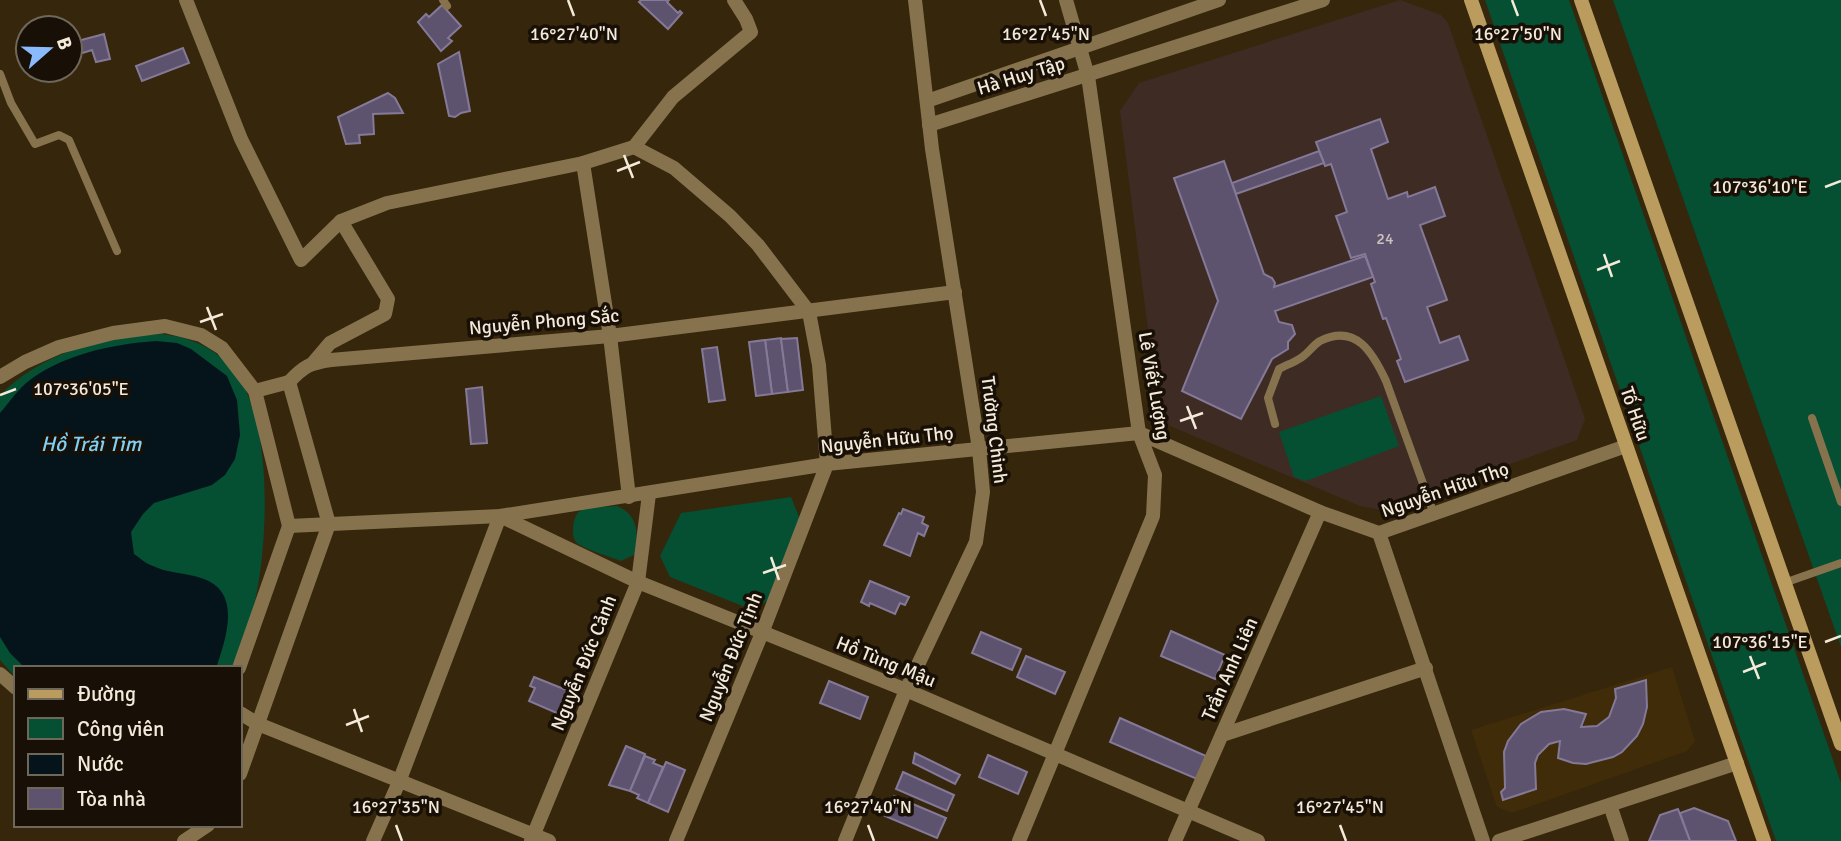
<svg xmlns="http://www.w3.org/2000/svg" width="1841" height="841" font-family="Signika,sans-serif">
<rect width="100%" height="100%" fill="#36260b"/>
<polygon fill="#3e2c24" points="1400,0 1441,15 1448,23 1585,419 1577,440 1381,510 1360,506 1170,426 1157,400 1120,111 1139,83"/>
<polygon fill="#402c08" points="1672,667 1695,741 1687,751 1512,813 1497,807 1471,730"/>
<g fill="#054f32">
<polygon points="1485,0 1569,0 1841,783 1841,841 1776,841"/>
<polygon points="1613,0 1841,0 1841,647"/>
<path d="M161,334C190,337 217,348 235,372C273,422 268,538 256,597C251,620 243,641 234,663L231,668H16V678L0,660V395C43,352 102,337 161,334Z"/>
<polygon points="1381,396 1399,446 1306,481 1294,477 1279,432"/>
<polygon points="791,497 800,519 768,600 755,611 670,577 660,556 681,513"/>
<path d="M617,506C639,515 638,534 636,554L621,561C608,556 592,552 580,545C574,542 573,537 573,531C573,501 594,508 617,506Z"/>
</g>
<path fill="#05141b" d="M156,341L177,343L191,349L227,376L237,400L240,435L235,459L225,475L212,485L154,503L143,514L131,532L134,554C140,558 146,564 153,566C167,573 186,573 201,578C243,591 226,638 216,668H25L10,653L0,637V413C8,404 16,392 25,384C59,355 113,344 156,341Z"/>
<g fill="#5d536f" stroke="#847a98" stroke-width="2">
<polygon points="641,0 669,0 667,2 678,13 680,11 682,13 668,29 639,2"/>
<polygon points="442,5 461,26 448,38 452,41 441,51 418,22 426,14 429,17"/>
<polygon points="104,34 110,59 96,62 92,50 70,57 70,43"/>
<polygon points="183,48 189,63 142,81 136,66"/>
<polygon points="459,52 470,111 461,113 455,117 449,116 438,64"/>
<polygon points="388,93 395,98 403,113 373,114 374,134 359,135 360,143 346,144 338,117"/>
<polygon points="1380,119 1388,142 1371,149 1388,199 1407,192 1408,197 1435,187 1445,216 1420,225 1447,300 1427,307 1440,343 1459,336 1468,360 1405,382 1397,361 1401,359 1386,318 1383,319 1371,284 1375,282 1365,254 1351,258 1336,216 1347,212 1331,164 1325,166 1316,142"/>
<polygon points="1319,151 1324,163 1236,194 1232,183"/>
<polygon points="1224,161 1264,274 1272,278 1275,283 1274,287 1365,256 1373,277 1275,311 1279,322 1292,325 1295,334 1288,342 1288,349 1272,359 1241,419 1182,391 1218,301 1174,178"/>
<polygon points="781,338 788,392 772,394 765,340"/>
<polygon points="797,338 803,390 788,392 781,339"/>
<polygon points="765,340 772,394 756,396 749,342"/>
<polygon points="717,347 725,400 709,402 702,349"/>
<polygon points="482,387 487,443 471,444 466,389"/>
<polygon points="903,509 924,517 922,523 928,526 924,536 918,533 910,556 884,545 899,513 901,514"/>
<polygon points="870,581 909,597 905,605 900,603 895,614 870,603 869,606 861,602"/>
<polygon points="1171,631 1225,655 1215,679 1161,656"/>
<polygon points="981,632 1021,649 1012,670 972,653"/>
<polygon points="1026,656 1065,672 1055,694 1017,677"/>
<polygon points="534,677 569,691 559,714 529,701 535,688 530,686"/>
<polygon points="1646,680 1647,707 1643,724 1637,736 1622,752 1613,757 1586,764 1573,763 1558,758 1560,741 1549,744 1538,755 1535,763 1536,789 1503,800 1501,792 1505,788 1504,752 1508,741 1521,724 1541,712 1564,709 1586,714 1581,727 1597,726 1609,717 1616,698 1615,689"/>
<polygon points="829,681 868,697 860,719 820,703"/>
<polygon points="1120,718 1206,756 1197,779 1110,742"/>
<polygon points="626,746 645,754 630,791 609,785"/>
<polygon points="915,753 960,775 955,784 913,763"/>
<polygon points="988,755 1027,772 1018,794 979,777"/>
<polygon points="645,756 655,760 653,763 663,767 648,803 637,798 639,795 630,791"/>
<polygon points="666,762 685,770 668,812 648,803"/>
<polygon points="903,772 954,795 947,811 896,789"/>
<polygon points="894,796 946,818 937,838 885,816"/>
<polygon points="1694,808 1728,821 1736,841 1690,841 1680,813"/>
<polygon points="1678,809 1690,841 1649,841 1660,815"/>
</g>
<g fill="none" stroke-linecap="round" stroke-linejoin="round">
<g stroke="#86734e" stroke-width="8">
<polyline points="443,0 447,6"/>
<polyline points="0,74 11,103 35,144 59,135 69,140 117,251"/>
<polyline points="1812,418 1841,502"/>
<path d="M1275,424L1268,398L1279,369C1286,365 1293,363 1299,359C1307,355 1312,346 1320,341C1356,323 1373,353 1386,381L1434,514"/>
<polyline points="1784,583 1841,563"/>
</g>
<g stroke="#86734e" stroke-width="14">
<polyline points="186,0 241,139 301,260 341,221 387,203 583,163 634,147 673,97 751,32 746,19 734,0"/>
<polyline points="927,101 1219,0"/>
<polyline points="929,125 1323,0"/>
<polyline points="634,147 674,168 730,216 758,245 809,312 819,365 827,464 762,633 676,841"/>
<polyline points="583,163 610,336 629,497"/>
<polyline points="313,363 330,343 385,314 388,299 341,221"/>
<polyline points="0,377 25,362 59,347 113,333 165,326 201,335 222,348 255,391 289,526 239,668"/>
<polyline points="255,391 289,382"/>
<polyline points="289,526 500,516 827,464 1139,433 1320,512 1379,533 1626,446"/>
<polyline points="1379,533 1483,841"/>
<polyline points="0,674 16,688"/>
<polyline points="240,713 258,724 549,841"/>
<polyline points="1222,735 1426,668"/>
<path d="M240,774L329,524L289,382C304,366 310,363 331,360L610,336L955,292"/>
<polyline points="1610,805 1622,841"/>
<polyline points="184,841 208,825"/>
<polyline points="373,841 399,782 500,516 638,582 906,690 1258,841"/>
<polyline points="531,841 638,582 649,494"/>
<polyline points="1019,841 1153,516 1155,475 1139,433 1088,76 1066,0"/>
<polyline points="1175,841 1320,512"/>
<polyline points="1499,841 1737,763"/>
</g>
<polyline stroke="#86734e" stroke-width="14" points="845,841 906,690 976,542 983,492 979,449 932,149 915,0"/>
<g stroke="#bb9c5f" stroke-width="14">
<polyline points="1471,0 1764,841"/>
<polyline points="1581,0 1841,744"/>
</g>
</g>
<path fill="none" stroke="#f4eada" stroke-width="2.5" d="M568,0L574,16M1040,0L1046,16M1512,0L1518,16M624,155L633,178M617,171L640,162M1825,187L1841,181M1604,254L1612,277M1597,270L1620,261M207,307L216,330M200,322L223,314M0,395L16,389M1187,406L1196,429M1180,421L1203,413M771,557L779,580M763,573L786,565M1825,642L1841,636M1750,656L1759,679M1743,672L1766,663M354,709L362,732M346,725L369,716M396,825L402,841M868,825L874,841M1340,825L1346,841"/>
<g text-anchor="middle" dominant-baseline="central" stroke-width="7" stroke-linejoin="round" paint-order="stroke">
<g font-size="16" fill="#cec4bf">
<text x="1385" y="239">24</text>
</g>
<g font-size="19" fill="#f4eada" stroke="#181006">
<text transform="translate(1021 76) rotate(-17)">Hà Huy Tập</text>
<text transform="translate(544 322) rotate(-5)">Nguyễn Phong Sắc</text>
<text transform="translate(1154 386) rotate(80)">Lê Viết Lượng</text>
<text transform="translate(1635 414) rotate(71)">Tố Hữu</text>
<text transform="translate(994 430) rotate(83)">Trường Chinh</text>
<text transform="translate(887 440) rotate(-6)">Nguyễn Hữu Thọ</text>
<text transform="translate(1445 490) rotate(-19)">Nguyễn Hữu Thọ</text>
<text transform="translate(731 657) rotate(-68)">Nguyễn Đức Tịnh</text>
<text transform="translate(886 662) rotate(22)">Hồ Tùng Mậu</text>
<text transform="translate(584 663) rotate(-68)">Nguyễn Đức Cảnh</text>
<text transform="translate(1230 669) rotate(-66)">Trần Anh Liên</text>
</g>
<g font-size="21" font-style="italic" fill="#7ed1f5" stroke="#181006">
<text x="91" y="444">Hồ Trái Tim</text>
</g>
</g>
<g font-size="18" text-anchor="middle" fill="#f4eada" stroke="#181006" stroke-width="7" stroke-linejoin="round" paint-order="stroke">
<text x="574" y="40">16°27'40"N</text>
<text x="1046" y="40">16°27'45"N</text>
<text x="1518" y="40">16°27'50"N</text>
<text x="1760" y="193">107°36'10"E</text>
<text x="81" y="395">107°36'05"E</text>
<text x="1760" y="648">107°36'15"E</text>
<text x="396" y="813">16°27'35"N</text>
<text x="868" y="813">16°27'40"N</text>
<text x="1340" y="813">16°27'45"N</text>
</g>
<rect x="14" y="666" width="228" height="161" fill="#181006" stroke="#70675b" stroke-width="2"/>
<rect x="28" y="689" width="35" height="10" fill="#bb9c5f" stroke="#70675b" stroke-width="2"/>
<text x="77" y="701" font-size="21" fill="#f4eada">Đường</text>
<rect x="28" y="718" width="35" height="21" fill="#054f32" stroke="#70675b" stroke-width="2"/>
<text x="77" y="736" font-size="21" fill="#f4eada">Công viên</text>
<rect x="28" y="754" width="35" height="21" fill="#05141b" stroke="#70675b" stroke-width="2"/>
<text x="77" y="771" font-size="21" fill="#f4eada">Nước</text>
<rect x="28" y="788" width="35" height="21" fill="#5d536f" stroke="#70675b" stroke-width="2"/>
<text x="77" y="806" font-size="21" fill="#f4eada">Tòa nhà</text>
<g transform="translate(49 49) rotate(70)"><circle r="33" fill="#181006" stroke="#70675b" stroke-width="2"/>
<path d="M0-5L12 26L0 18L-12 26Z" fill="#8abafc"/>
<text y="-10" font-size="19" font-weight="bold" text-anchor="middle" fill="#f4eada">B</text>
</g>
</svg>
